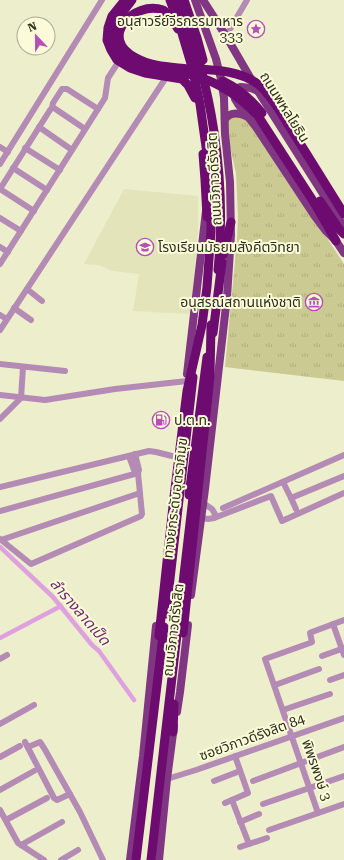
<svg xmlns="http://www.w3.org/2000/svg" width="344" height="860" font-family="'Roboto Serif','Noto Sans Thai',serif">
<defs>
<pattern id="park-tufts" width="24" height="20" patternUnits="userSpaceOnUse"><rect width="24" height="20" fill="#caca92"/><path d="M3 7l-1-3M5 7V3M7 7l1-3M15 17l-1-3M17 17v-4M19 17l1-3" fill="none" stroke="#aeae7e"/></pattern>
</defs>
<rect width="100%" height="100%" fill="#edeecc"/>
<polygon fill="#e4e4bb" points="124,189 198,196 198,231 191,314 133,311 139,274 112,271 99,265 84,264"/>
<polygon fill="url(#park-tufts)" points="240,114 250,120 344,264 344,381 225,367 237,240 238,217 236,173 230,147 225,134 229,116"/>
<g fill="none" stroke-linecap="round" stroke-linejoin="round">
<g stroke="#dea0de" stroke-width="4.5">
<polyline points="0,547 53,597 92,645 99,651 134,700"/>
<polyline points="0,638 61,606"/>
</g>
<g stroke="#b48bb4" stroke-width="6">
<polyline points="226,36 247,0"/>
<polyline points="52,108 54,108 85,129"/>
<polyline points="39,127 72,150"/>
<polyline points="0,147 8,152"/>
<polyline points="25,148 60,170"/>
<polyline points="0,164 102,0"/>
<polyline points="13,168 47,190"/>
<polyline points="34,211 0,189 50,110 52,108 53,103 62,89 67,89 98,109"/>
<polyline points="0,218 21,231"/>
<polyline points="0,247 8,252"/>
<polyline points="0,264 105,98 108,78 119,61"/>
<polyline points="27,289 42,301"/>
<polyline points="14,308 31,320"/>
<polyline points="0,315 7,319"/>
<polyline points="0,330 167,76"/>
<polyline points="0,364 65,371"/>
<polyline points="0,395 45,400 115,389 187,381"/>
<polyline points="0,419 21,398 23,367"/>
<polyline points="129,456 134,470 138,473 139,470 135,454"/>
<polyline points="283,482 291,498 344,476"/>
<polyline points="0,487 149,451 156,452 176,457"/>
<polyline points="291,498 296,509"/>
<polyline points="223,508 344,455"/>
<polyline points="0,511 138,473 142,514 141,516 31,564 0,539"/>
<polyline points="201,518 208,519 214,518 215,514 212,509 203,503"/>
<polyline points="214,518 271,496 282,521 344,493"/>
<polyline points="1,540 140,493"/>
<polyline points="333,624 344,655"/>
<polyline points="322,656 344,648"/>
<polyline points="0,659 7,655"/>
<polyline points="330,680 344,675"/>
<polyline points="275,685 319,669"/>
<polyline points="283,710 330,694"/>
<polyline points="0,724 34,705"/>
<polyline points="25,742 54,798 57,800 70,794"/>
<polyline points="28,747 40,742 44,748 80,812 103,860"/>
<polyline points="0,757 20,746"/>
<polyline points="167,779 196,770 344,718"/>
<polyline points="214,781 240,771"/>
<polyline points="253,781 344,747"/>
<polyline points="0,790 34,771"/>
<polyline points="232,800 249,844"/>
<polyline points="225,803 248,793 235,756"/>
<polyline points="263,804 344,776"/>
<polyline points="0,810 18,843 44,860"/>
<polyline points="318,813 265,659 310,643 312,642 310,633 312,632 344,620"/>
<polyline points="6,820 47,798"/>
<polyline points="240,822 259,814"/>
<polyline points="269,830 344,804"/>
<polyline points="21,845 62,822"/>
<polyline points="240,847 267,838"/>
<polyline points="61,860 78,850"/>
</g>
<g stroke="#813683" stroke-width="8">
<polyline points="203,0 226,36 258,91 344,227"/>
<polyline points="258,91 251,88 241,87 237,88 234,91 234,94 235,99 238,104 256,127 314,215 326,231 336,241 344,253"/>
<path d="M225,119C231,111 240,113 248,117"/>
<polyline points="187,374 206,211"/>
<polyline points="191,595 205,489 227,297 231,235 230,182 225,134 224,98 221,79 216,59 195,0"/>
<polyline points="177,712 180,692 188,625"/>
<polyline points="130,860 143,756 156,626"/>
<polyline points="159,860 167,779 174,726"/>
</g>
<g stroke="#6d0b70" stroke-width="9">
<polyline points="125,0 112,16 108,28 107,40 111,50 117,60 130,68 145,73 182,79 188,85 195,98"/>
<polyline points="184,0 197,38 203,60"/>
<path d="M178,29C174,23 170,14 163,10C134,0 97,38 136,58C152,67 171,67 188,69"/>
<polyline points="203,154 205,180 207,217"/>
<polyline points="320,201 339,229 344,234"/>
<polyline points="315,204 336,241"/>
<polyline points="223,255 231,222"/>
<polyline points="213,333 222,262"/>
<polyline points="189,495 207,357"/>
<polyline points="166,614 193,377"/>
<polyline points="173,732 174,704"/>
<polyline points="136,860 164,627"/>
<polyline points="151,860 164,746 194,489"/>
</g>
<g stroke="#6d0b70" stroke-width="9">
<path d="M132,0C127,7 120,14 116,23C104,49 129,64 151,69C166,72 182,72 196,76C220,83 241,98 258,116L315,204"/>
<path d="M178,0C212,84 227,179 218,270"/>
<path d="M195,69C217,70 240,71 258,84C266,90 272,100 278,108L344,214"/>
<path d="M223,81C239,89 251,99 262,113"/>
<polyline points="183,633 210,376 211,325"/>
<polyline points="159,636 174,497 187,391 202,325 207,287 211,231 211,202 209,168 200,104 192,67 181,30 170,0"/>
</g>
</g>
<defs>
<symbol id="sight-ring" viewBox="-11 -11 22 22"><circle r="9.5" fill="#fbfbd9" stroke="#b450b6" stroke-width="1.5"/><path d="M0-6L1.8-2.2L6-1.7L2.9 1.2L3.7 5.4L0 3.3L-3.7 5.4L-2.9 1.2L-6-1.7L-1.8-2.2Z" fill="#b450b6"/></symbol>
<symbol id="school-ring" viewBox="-11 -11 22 22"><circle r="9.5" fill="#fbfbd9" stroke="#b450b6" stroke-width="1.5"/><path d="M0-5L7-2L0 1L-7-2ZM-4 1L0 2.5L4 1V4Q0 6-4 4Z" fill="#b450b6"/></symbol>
<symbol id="museum-ring" viewBox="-11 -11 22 22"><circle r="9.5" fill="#fbfbd9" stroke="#b450b6" stroke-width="1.5"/><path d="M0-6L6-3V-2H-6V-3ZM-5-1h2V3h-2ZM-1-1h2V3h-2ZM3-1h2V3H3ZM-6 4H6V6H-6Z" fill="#b450b6"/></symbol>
<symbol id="fuel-ring" viewBox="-11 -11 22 22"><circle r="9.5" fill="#fbfbd9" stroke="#b450b6" stroke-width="1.5"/><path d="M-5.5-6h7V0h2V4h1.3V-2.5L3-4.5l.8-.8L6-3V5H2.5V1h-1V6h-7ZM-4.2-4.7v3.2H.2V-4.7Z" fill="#b450b6"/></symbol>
</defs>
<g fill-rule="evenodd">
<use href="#sight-ring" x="246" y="19" width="20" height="20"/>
<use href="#school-ring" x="135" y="237" width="20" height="20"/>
<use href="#museum-ring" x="304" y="292" width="20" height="20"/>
<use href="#fuel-ring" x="151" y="410" width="20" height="20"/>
</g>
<g text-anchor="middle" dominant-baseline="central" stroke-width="4" stroke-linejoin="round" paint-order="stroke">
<g font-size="14" fill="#2e2e21" stroke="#fbfbd9" text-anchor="end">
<text x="243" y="21">อนุสาวรีย์วีรกรรมทหาร<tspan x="243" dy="16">333</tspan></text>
<text x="158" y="247" text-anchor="start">โรงเรียนมัธยมสังคีตวิทยา</text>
<text x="301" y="302">อนุสรณ์สถานแห่งชาติ</text>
<text x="174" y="420" text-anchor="start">ป.ต.ท.</text>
</g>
<g font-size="14" fill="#2e2e21" stroke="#fbfbd9">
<text transform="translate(285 107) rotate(58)">ถนนพหลโยธิน</text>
<text transform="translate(214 179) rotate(-93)">ถนนวิภาวดีรังสิต</text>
<text transform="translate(175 498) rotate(-83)">ทางยกระดับอุตราภิมุข</text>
<text transform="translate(173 630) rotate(-83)">ถนนวิภาวดีรังสิต</text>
<text transform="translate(252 737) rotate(-20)">ซอยวิภาวดีรังสิต 84</text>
<text transform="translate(317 770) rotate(71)">พิพรพงษ์ 3</text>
</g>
<g font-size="15" font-style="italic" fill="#6e2770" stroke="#fbfbd9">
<text transform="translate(80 612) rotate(49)">ลำรางลาดเป็ด</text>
</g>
</g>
<g transform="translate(36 36) rotate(338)"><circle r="19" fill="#fbfbd9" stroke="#a9a98f"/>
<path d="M0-3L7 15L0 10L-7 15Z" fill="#b450b6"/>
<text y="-6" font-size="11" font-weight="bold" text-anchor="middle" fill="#2e2e21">N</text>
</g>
</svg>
